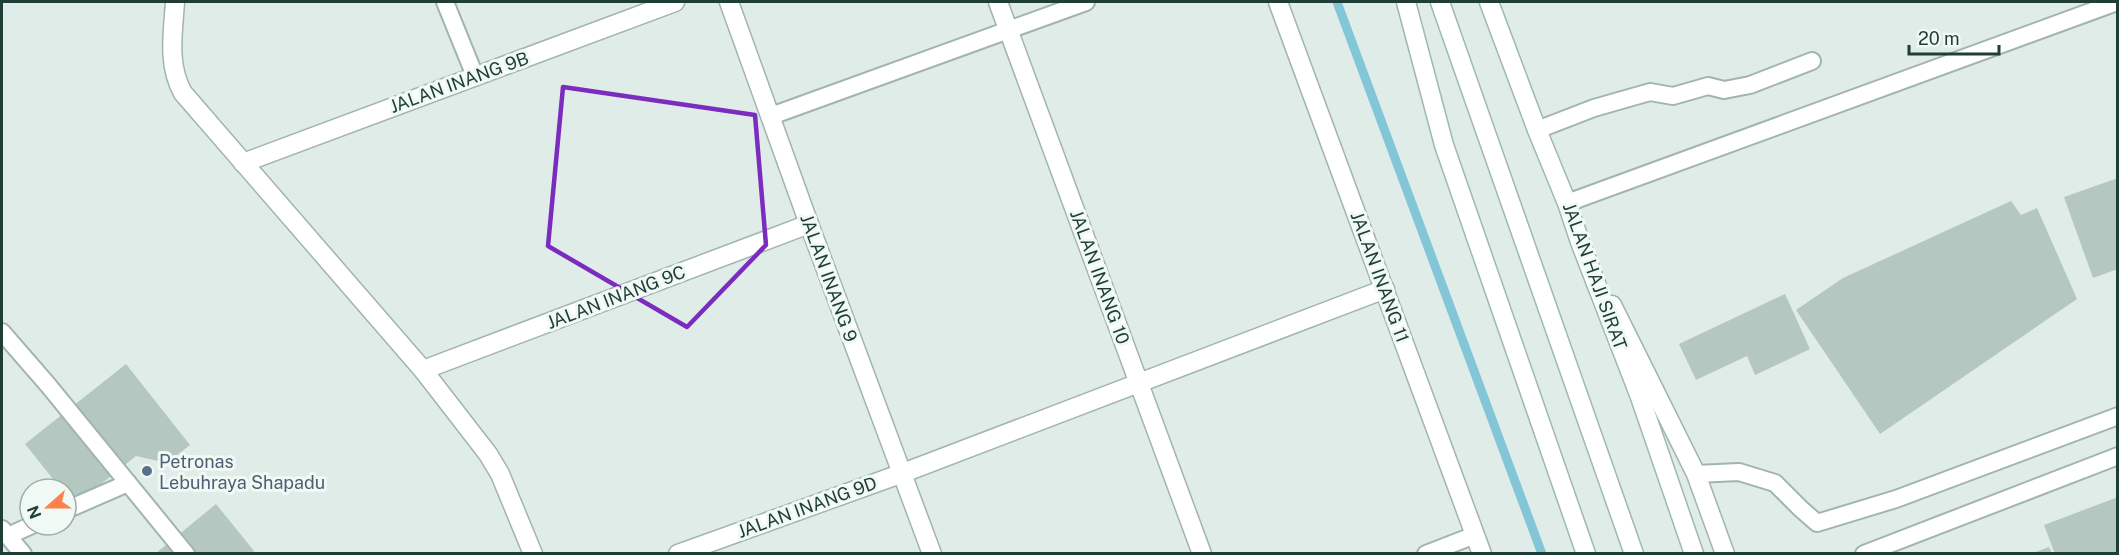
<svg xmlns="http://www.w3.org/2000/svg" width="2119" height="555" font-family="'Public Sans',sans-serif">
<rect width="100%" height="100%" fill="#e0ece8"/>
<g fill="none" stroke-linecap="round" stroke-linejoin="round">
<polyline stroke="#83c6d7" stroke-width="9" points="1337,2 1542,554"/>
</g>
<g fill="#b5c7c1">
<polygon points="2118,178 2118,269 2093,278 2064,197"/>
<polygon points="2011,201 2021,215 2037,208 2077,299 1880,434 1796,310 1843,278"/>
<polygon points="1785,294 1810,349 1755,375 1747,356 1696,380 1679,344"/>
<polygon points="126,364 190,445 167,463 136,456 75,505 66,495 66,489 61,489 25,444"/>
<polygon points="2118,497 2118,554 2055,554 2044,525"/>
<polygon points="216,504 254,551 252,554 155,554"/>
<polygon points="2049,547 2052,554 2034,554 2033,553"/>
</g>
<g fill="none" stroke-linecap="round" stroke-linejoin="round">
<defs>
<g id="service">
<polyline points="445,2 475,76"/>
<polyline points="771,116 1086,2"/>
<polyline points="1537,130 1594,108 1650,92 1673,96 1708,86 1724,90 1750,85 1812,61"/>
<polyline points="1567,203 2117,2"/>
<polyline points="2,332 48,385 186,554"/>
<polyline points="1696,474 1739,472 1775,483 1801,509 1817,523 1896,499 2118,416"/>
<polyline points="66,510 128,483"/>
<polyline points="2,529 23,554"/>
<polyline points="8,536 32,525"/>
<polyline points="1426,554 1475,535"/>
<polyline points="1864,554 2118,456"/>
</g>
<g id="minor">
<path d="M175,2C173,33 167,65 183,93L423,370L488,454L500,474L533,554"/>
<polyline points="729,2 809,224 932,554"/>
<polyline points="998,2 1202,554"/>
<polyline points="1278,2 1482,554"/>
<polyline points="243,163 675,2"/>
<polyline points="1612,305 1696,474 1725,554"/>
<polyline points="423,370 809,224"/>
<polyline points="678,554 903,473 1385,289"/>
</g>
<g id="secondary">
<polyline points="1406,2 1444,145 1586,554"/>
<polyline points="1440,2 1634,554"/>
<polyline points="1489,2 1537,130 1567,203 1580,242 1640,397 1694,554"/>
</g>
</defs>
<use href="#service" stroke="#a2b4af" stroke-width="20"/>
<use href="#minor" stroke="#a2b4af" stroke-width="21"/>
<use href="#secondary" stroke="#9db9b1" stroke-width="21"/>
<use href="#service" stroke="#fff" stroke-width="16"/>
<use href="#minor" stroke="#fff" stroke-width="18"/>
<use href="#secondary" stroke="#fff" stroke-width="18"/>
</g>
<path fill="none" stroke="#7b2cbf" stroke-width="4.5" stroke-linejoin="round" d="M563,87L755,115L766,245L687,327L548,246Z"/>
<circle fill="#5c6f8a" stroke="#f1f9f5" stroke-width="2" cx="147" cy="471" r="6"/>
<g text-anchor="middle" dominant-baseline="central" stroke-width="6" stroke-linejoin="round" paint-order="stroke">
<g font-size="18" fill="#1f3e37" stroke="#f1f9f5">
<text transform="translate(459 82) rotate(-20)">JALAN INANG 9B</text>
<text transform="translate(1595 276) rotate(70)">JALAN HAJI SIRAT</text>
<text transform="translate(1100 277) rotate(70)">JALAN INANG 10</text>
<text transform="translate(1380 277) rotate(70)">JALAN INANG 11</text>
<text transform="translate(829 278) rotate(70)">JALAN INANG 9</text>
<text transform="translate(616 297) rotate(-21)">JALAN INANG 9C</text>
<text transform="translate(807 507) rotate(-20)">JALAN INANG 9D</text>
</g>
<g font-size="18" fill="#4e5e75" stroke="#f1f9f5" text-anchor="start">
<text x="159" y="461">Petronas<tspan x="159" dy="21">Lebuhraya Shapadu</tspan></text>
</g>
</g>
<rect width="2119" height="555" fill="none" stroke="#1f3e37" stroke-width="6"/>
<g transform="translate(48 507) rotate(249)"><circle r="28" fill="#f1f9f5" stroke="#9daea9" stroke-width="1.5"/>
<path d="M0-4.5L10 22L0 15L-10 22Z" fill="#fe814d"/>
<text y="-9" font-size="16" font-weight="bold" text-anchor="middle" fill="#1f3e37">N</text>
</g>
<path d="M1909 45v9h90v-9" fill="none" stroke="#1f3e37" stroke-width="3"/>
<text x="1918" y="45" font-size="18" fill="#1f3e37" stroke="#f1f9f5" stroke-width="4.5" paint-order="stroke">20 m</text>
</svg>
